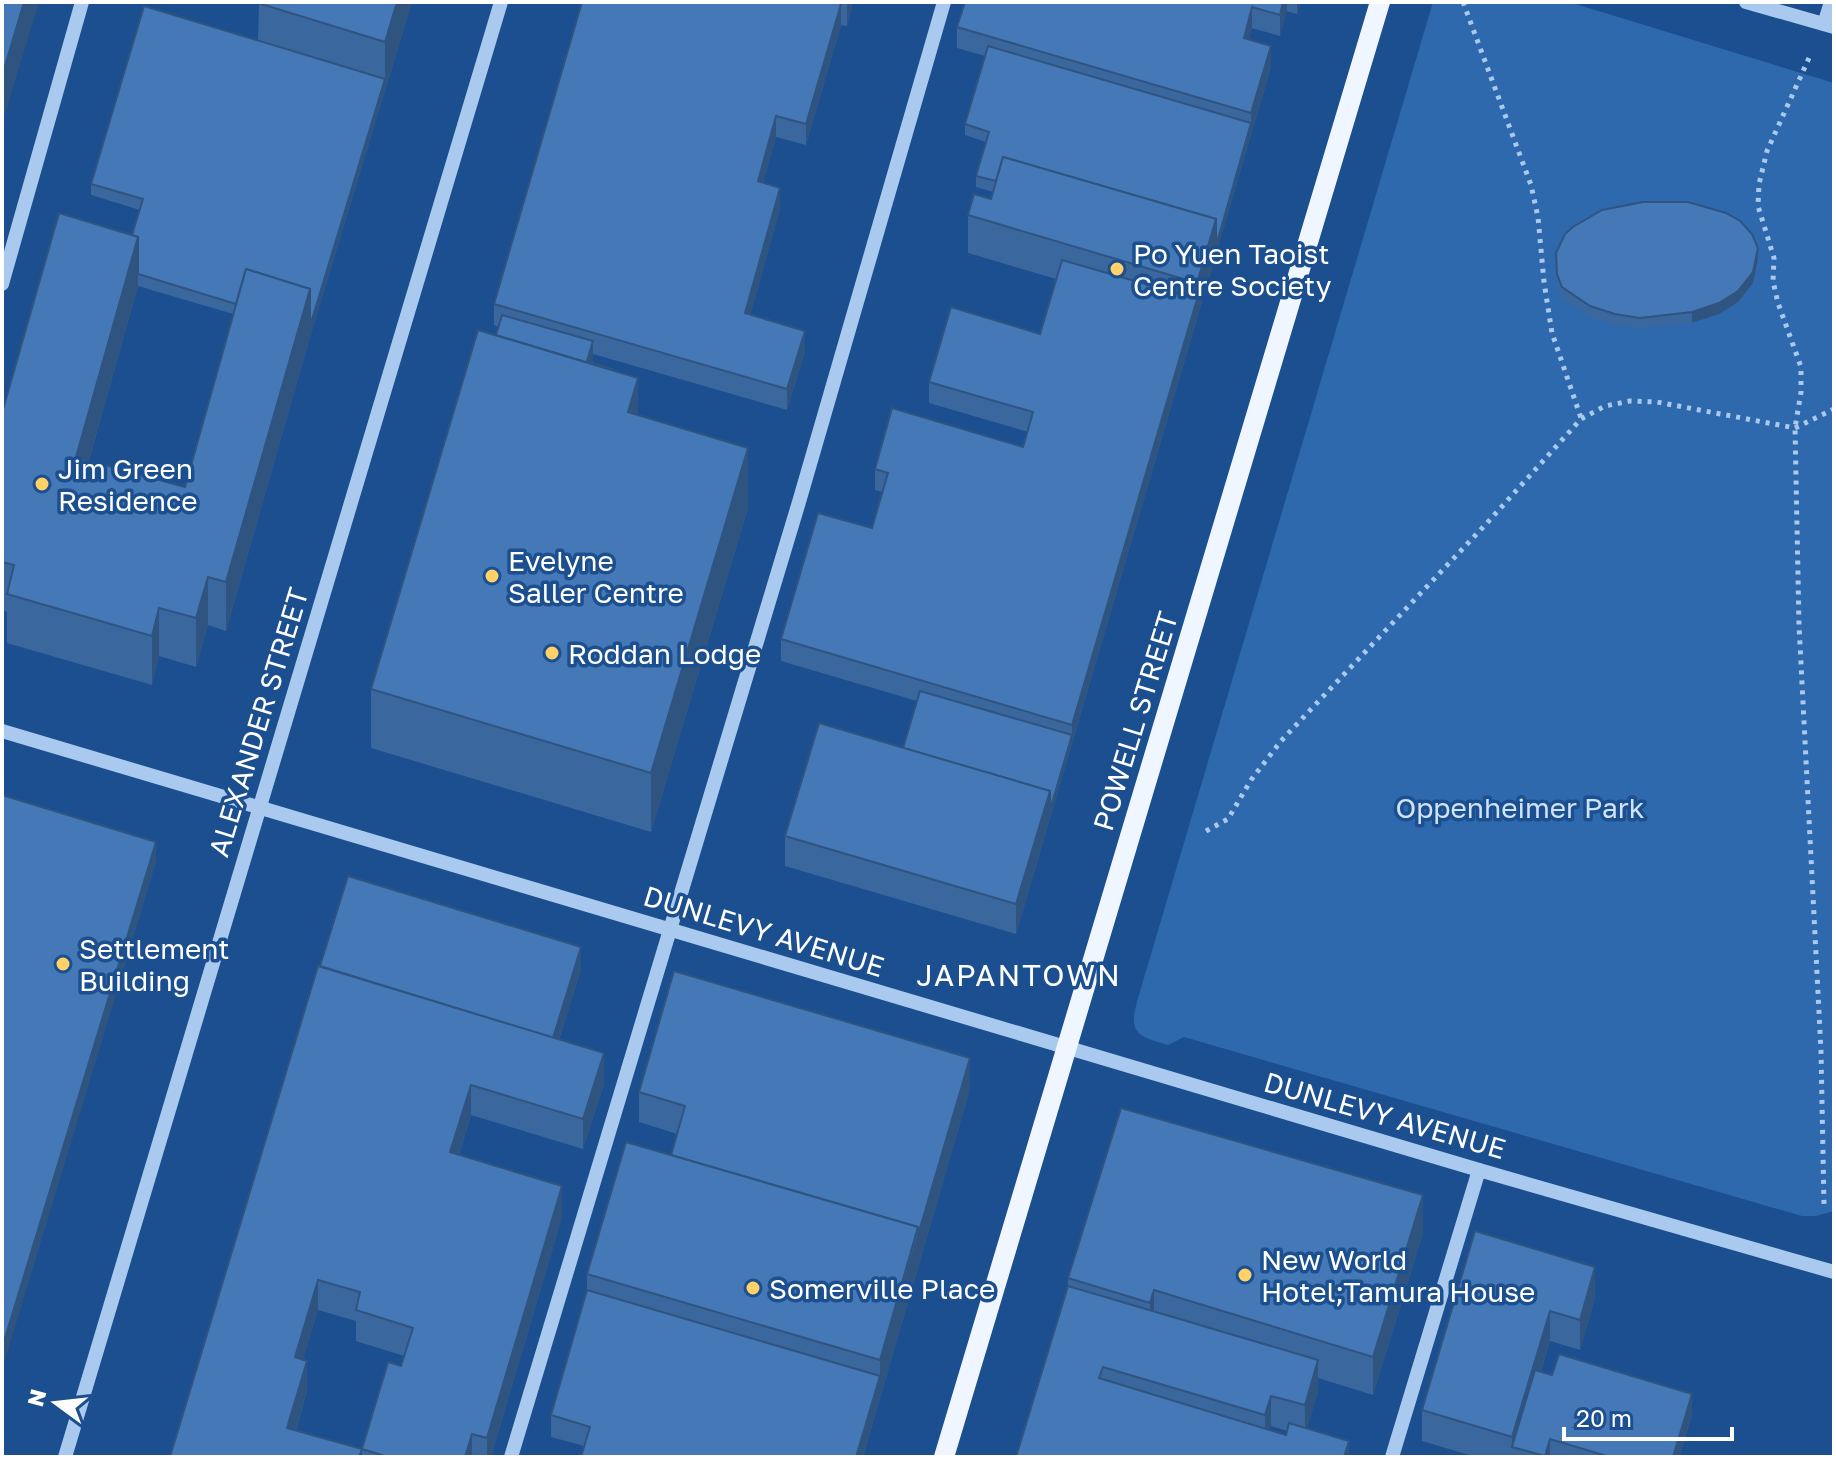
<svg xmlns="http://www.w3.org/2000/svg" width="1836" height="1459" font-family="'Golos Text',sans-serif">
<rect width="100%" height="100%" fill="#1b4f8f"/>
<path fill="#2e69ad" d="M1433,2H1569L1834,83V1211L1816,1216H1802L1184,1037L1168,1045C1136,1036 1128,1033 1138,998Z"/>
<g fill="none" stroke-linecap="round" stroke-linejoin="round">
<g stroke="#a9c9ee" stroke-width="5" stroke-dasharray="4 6" stroke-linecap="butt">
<polyline points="1463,2 1531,185 1538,217 1544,282 1552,333 1581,418"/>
<polyline points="1809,58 1767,151 1759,184 1758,206 1774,258 1773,281 1778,303 1801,367 1801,392 1795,428 1799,625 1821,1051 1824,1205"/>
<polyline points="1206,831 1228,819 1251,780 1281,741 1487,523 1581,419 1605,406 1630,401 1657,402 1795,428 1834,409"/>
</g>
<g stroke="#a9c9ee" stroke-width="14">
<polyline points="1746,2 1834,27"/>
<polyline points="1824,24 1831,2"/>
<polyline points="2,284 82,2"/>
<polyline points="2,731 1479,1170 1834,1272"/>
<polyline points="65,1457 501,2"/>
<polyline points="511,1457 799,502 944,2"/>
<polyline points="1392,1457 1479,1170"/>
</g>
<polyline stroke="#f0f6ff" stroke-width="20" points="944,1457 1380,2"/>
</g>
<g fill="#3a679d" fill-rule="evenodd">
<path d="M259,2H412L310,337L226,631L208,625L196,667L159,656L152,685L7,643V612L2,610V413L132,235L140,210L91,195V184L258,41ZM138,286L233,314L185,487L89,460Z"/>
<polygon points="582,2 853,2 847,26 841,25 806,145 776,137 763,183 780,209 750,315 805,352 787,410 593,354 593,363 612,370 638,415 748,508 651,832 371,748 371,689 496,335 499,327 494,325 494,304"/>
<polygon points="965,2 1301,2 1297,14 1286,11 1280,36 1252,28 1249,39 1271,67 1016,934 785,866 785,836 903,748 917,701 781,661 781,639 872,528 882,492 875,490 875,469 1023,447 1028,432 929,403 929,382 1040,334 1056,279 968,253 968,215 991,199 993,192 976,187 976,176 986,142 965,135 965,124 985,56 957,48 957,27"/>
<polygon points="1556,253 1758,259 1753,283 1738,302 1719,314 1692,323 1640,328 1615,325 1590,317 1562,298 1557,285"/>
<polygon points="320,966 581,969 559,1040 604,1084 583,1149 471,1115 459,1155 562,1217 491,1457 362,1457 362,1449 401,1366 404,1356 356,1341 356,1321 318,1310 303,1359 307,1391 296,1431 362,1457 170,1457"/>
<polygon points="970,1089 863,1457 581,1457 584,1446 551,1437 551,1415 587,1290 587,1274 671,1155 677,1134 639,1122 639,1092"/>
<polygon points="1475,1231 1595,1298 1580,1350 1550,1341 1541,1372 1692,1415 1679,1457 1476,1457 1422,1441 1422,1410"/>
<path d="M1423,1233L1373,1395L1318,1378V1391L1307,1428L1349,1457H1016L1068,1286V1278ZM1271,1426L1287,1431L1286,1435L1269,1430Z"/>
</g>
<g fill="#305480">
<polygon points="24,2 39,2 2,124 2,76"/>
<polygon points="397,2 412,2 310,337 226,631 226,582 310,289 385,79 385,42"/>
<polygon points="847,2 853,2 847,26"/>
<polygon points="1283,2 1287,2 1287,11 1280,36 1280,15"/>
<polygon points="1297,2 1301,2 1297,14"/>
<polygon points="841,4 841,25 806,145 806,124"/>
<polygon points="1252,7 1252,28 1244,59 1244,38"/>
<polygon points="1271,46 1271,67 1016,934 1016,904 1050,791 1072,735 1072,725 1197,299 1197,283 1216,219 1251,123 1251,113"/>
<polygon points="776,116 776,137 758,203 758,181"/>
<polygon points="780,188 780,209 745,335 745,313"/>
<polygon points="138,237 138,286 76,505 76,457"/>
<polygon points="1758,248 1758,259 1753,283 1738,302 1719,314 1692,323 1692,312"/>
<polygon points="805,331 805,352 787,410 787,389"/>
<polygon points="593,341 593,363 587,361"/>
<polygon points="638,378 638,438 628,412"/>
<polygon points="748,448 748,508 651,832 651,773"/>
<polygon points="208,577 208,625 196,667 196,618"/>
<polygon points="159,608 159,656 152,685 152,636"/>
<polygon points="156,842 156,863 2,1370 2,1348"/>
<polygon points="581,947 581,969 550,1068 550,1046"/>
<polygon points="604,1053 604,1084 583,1149 583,1119"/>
<polygon points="970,1058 970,1089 863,1457 856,1457 880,1376 880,1360"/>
<polygon points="471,1085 471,1115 450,1183 450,1152"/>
<polygon points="562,1186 562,1217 491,1457 487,1457 487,1438"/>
<polygon points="1423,1195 1423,1233 1373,1395 1373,1357"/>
<polygon points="1595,1267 1595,1298 1580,1350 1580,1320"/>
<polygon points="318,1280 318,1310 295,1387 295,1357"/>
<polygon points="1154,1290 1154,1328 1150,1341 1150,1303"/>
<polygon points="1550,1311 1550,1341 1518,1448 1512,1447 1512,1437"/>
<polygon points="1318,1360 1318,1391 1305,1436 1305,1405"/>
<polygon points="307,1361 307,1391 288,1457 287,1428"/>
<polygon points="1692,1394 1692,1415 1679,1457 1673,1457"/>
<polygon points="1271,1396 1271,1426 1265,1445 1265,1415"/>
<polygon points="472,1434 472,1457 465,1457"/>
<polygon points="1550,1439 1550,1457 1545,1457 1545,1456"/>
<polygon points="1349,1441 1349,1457 1344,1457"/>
</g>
<g fill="#4478b7" stroke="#305480" stroke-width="2">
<polygon points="2,2 24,2 2,76"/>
<polygon points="259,2 397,2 385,42 258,3"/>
<polygon points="582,2 836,2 841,4 806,124 776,116 758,181 780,188 745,313 805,331 787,389 494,304"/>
<polygon points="965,2 1283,2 1280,15 1252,7 1244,38 1271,46 1251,113 957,27"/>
<polygon points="144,6 385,79 310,326 310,289 246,269 236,304 138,274 138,237 132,235 143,199 91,184"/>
<polygon points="988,46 1251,123 1216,246 1216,219 1003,157 996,181 976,176 989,132 965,124"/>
<polygon points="1003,157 1216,219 1197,283 968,215 974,194 991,199"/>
<polygon points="1643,202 1688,202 1726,213 1740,221 1752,234 1758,248 1753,272 1738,291 1719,303 1692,312 1640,318 1615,314 1590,306 1562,287 1557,274 1556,253 1565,234 1573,227 1602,210"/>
<polygon points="59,213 138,237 76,457 185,487 246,269 310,289 226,582 208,577 196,618 159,608 152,636 7,594 14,565 2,562 2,413"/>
<polygon points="1062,260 1197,299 1072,725 781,639 818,513 872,528 888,473 875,469 892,408 1023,447 1033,412 929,382 951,307 1040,334"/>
<polygon points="502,315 593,341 587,361 612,369 612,370 496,335"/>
<polygon points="478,330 638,378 628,412 748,448 651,773 371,689"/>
<polygon points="920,691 1072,735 1050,810 1050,791 903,748"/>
<polygon points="819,723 1050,791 1016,904 785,836"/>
<polygon points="2,795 156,842 2,1348"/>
<polygon points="348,876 581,947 553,1038 320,966"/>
<polygon points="318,966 604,1053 583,1119 471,1085 450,1152 562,1186 487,1438 472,1434 465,1457 388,1457 362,1449 388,1362 401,1366 413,1328 356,1310 360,1292 318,1280 295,1357 307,1361 287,1428 362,1449 359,1457 170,1457"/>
<polygon points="674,971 970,1058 918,1235 918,1227 671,1155 685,1106 639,1092"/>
<polygon points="1121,1108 1423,1195 1373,1357 1154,1290 1150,1303 1068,1278"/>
<polygon points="626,1142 918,1227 880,1360 587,1274"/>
<polygon points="1475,1231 1595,1267 1580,1320 1550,1311 1512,1437 1422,1410"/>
<polygon points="1068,1286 1318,1360 1305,1405 1271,1396 1265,1415 1103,1367 1099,1378 1286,1435 1289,1423 1349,1441 1344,1457 1016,1457"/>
<polygon points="587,1290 880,1376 856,1457 581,1457 590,1427 551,1415"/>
<polygon points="1559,1354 1692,1394 1673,1457 1610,1457 1550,1439 1545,1456 1512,1447 1535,1370 1552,1375"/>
</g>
<g fill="#ffd166" stroke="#1b4f8f" stroke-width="3">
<circle cx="1117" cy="269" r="8"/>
<circle cx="42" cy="484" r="8"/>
<circle cx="492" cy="576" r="8"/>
<circle cx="552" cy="653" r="8"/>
<circle cx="63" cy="964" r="8"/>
<circle cx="1245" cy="1275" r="8"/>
<circle cx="753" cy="1288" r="8"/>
</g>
<g text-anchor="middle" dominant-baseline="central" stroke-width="7" stroke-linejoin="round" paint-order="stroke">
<g font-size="28" fill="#fff" stroke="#1b4f8f" text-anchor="start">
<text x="1133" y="253">Po Yuen Taoist<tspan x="1133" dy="32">Centre Society</tspan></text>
<text x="58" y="468">Jim Green<tspan x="58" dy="32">Residence</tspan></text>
<text x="508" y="560">Evelyne<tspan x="508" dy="32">Saller Centre</tspan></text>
<text x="568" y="653">Roddan Lodge</text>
<text x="79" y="948">Settlement<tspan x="79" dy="32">Building</tspan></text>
<text x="1261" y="1259">New World<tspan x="1261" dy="32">Hotel;Tamura House</tspan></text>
<text x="769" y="1288">Somerville Place</text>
</g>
<g font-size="28" fill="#fff" stroke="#1b4f8f">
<text transform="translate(1135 721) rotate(-73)">POWELL STREET</text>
<text transform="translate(258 722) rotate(-73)">ALEXANDER STREET</text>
<text transform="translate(764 931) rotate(17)">DUNLEVY AVENUE</text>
<text transform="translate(1385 1115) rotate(16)">DUNLEVY AVENUE</text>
</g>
<g font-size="28" fill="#cfe3fa" stroke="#1b4f8f">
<text x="1520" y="807">Oppenheimer Park</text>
</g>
<g font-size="30" letter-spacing="2" fill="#fff" stroke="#1b4f8f">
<text x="1019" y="975">JAPANTOWN</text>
</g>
</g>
<rect width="1836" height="1459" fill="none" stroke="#ffffff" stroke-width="8"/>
<g transform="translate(56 1403) rotate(285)" stroke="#1b4f8f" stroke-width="6" paint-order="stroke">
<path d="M0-6L14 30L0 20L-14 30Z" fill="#ffffff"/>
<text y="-12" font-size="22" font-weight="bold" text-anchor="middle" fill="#ffffff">N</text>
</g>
<path d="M1564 1427v12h168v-12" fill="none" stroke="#ffffff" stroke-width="4"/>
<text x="1576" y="1427" font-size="24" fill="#ffffff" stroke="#1b4f8f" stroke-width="6" paint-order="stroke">20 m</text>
</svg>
